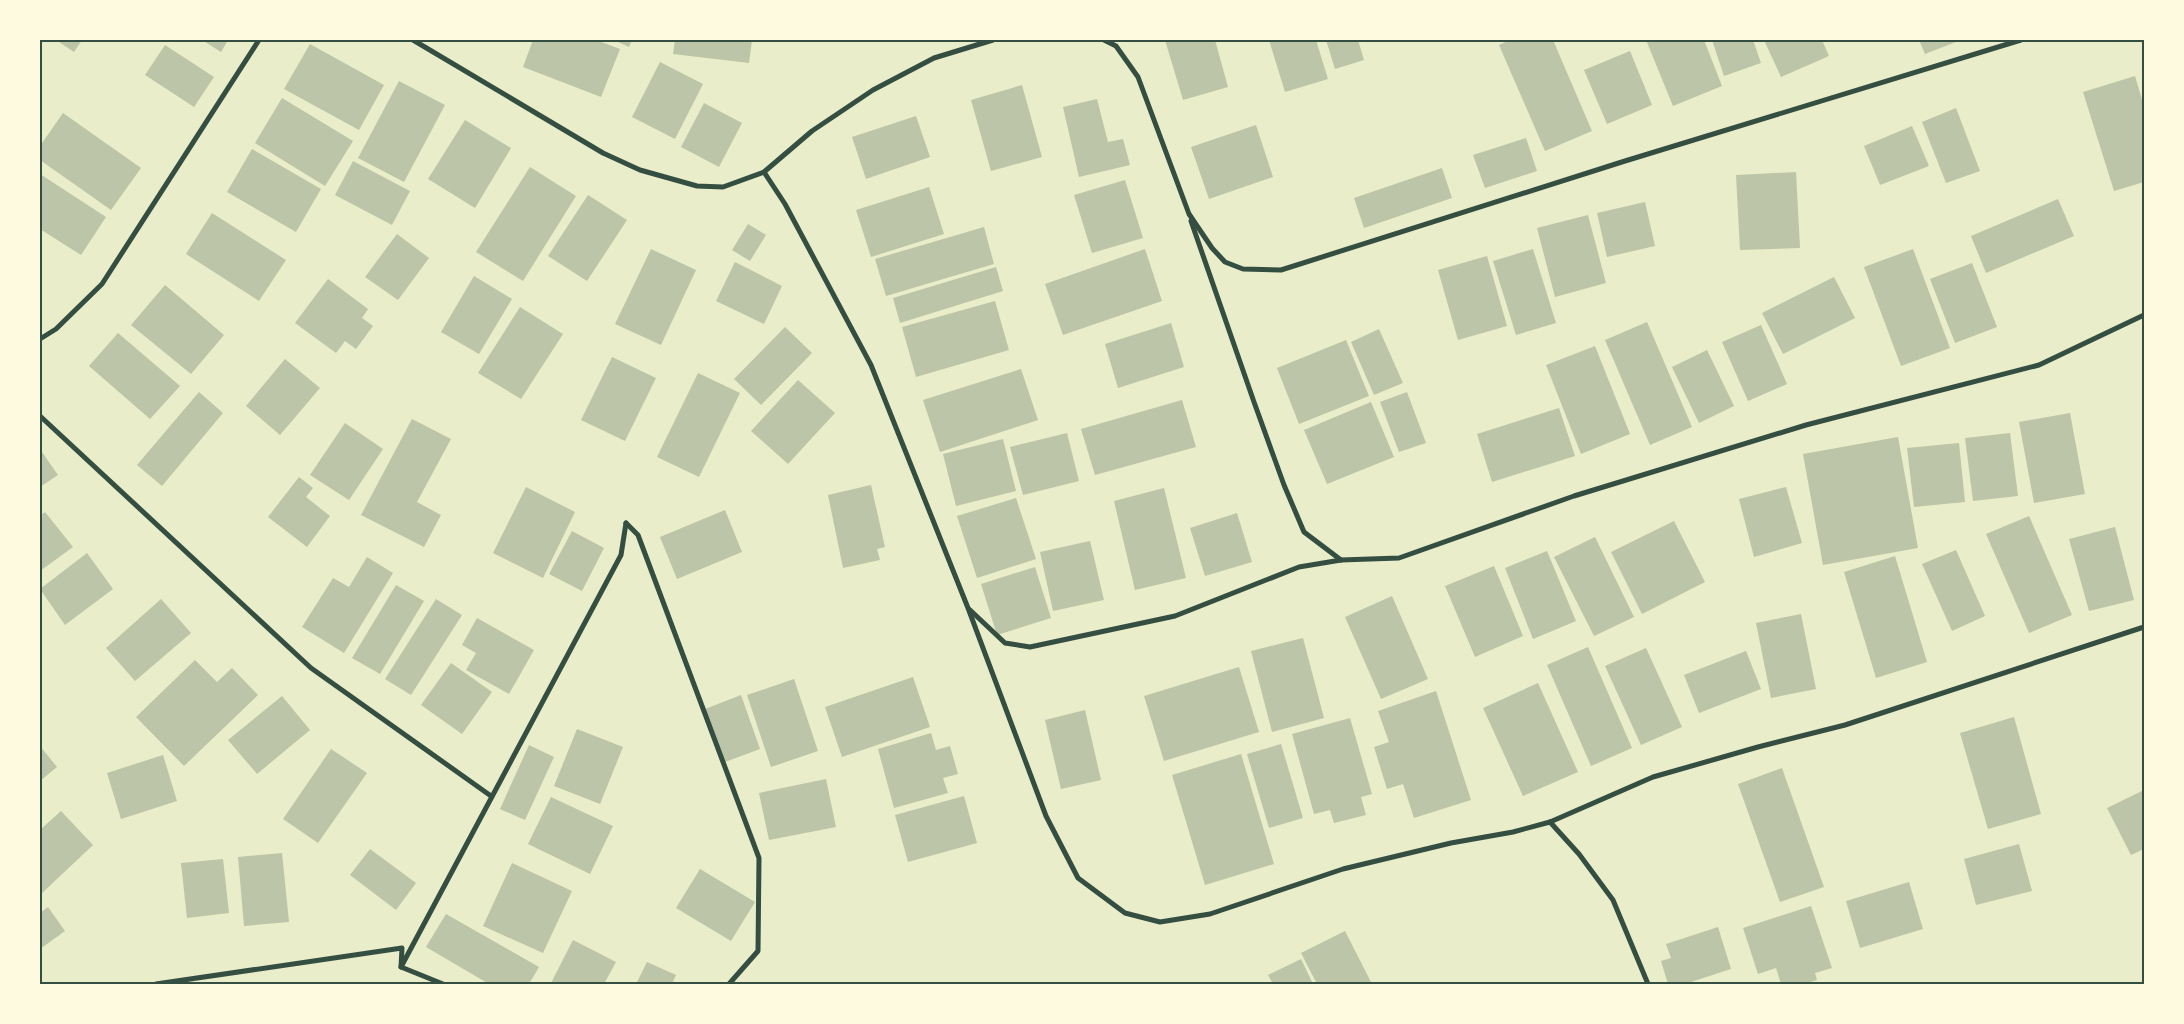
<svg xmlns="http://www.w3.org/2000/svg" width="2184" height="1024" font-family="Signika,sans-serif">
<rect width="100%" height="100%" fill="#e9edc9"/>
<g fill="#bcc5a7">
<polygon points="56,40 82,40 74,52"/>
<polygon points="202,40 228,40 221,52"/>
<polygon points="533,40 596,40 620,49 601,97 523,67"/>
<polygon points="614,40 632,40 629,47"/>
<polygon points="675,40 752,40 749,63 673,54"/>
<polygon points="1165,40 1215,40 1228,87 1183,100"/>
<polygon points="1269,40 1316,40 1328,79 1285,92"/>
<polygon points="1326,40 1358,40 1364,60 1335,69"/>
<polygon points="1510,40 1553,40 1592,131 1545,151 1499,45"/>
<polygon points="1646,40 1704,40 1722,86 1673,106"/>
<polygon points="1712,40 1753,40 1761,63 1724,76"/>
<polygon points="1764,40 1822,40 1829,56 1781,77"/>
<polygon points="1919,40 1961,40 1925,54"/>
<polygon points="310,44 384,85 359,130 284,89"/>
<polygon points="165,45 214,77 194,107 145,75"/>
<polygon points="1630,51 1652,105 1607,124 1584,70"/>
<polygon points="660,62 703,84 675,139 632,117"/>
<polygon points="2135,76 2144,106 2144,182 2114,191 2083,92"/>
<polygon points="399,81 445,105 404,182 358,158"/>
<polygon points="1022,85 1042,157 991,171 971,100"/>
<polygon points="282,98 353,141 325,186 255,143"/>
<polygon points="1097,99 1108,142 1123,139 1130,165 1079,177 1063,107"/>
<polygon points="704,103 742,123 719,167 681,147"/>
<polygon points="1956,108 1980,171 1946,183 1922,122"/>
<polygon points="63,113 141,168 111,210 40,160 40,146"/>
<polygon points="916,116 930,157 866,179 852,137"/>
<polygon points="465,120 511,148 475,208 428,179"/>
<polygon points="1256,125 1273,177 1209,199 1191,147"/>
<polygon points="1912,126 1929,166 1880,185 1864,146"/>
<polygon points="1526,138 1537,171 1485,188 1473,155"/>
<polygon points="252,149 321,189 296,232 227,192"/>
<polygon points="353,161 410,191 392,225 335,195"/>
<polygon points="530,167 576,196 523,281 476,252"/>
<polygon points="1442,168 1452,198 1364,228 1354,198"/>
<polygon points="1796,172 1800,248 1740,250 1736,175"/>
<polygon points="40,174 106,217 81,255 40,229"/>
<polygon points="1125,180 1143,238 1092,253 1074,195"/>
<polygon points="929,187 944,234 871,257 856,210"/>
<polygon points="588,195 627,220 587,281 548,256"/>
<polygon points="2058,199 2074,236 1986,273 1971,236"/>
<polygon points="1645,202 1655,246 1607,257 1597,213"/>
<polygon points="212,213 286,260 259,301 186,254"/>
<polygon points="1588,215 1606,283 1555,297 1537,228"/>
<polygon points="748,224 766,235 750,261 732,250"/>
<polygon points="984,227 994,264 886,296 875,259"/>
<polygon points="397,234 429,258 398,300 365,277"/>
<polygon points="651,249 696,270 661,345 615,324"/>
<polygon points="1145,249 1162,301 1063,335 1045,284"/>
<polygon points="1533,249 1556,323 1516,335 1493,261"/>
<polygon points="1913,249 1950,348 1901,366 1864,267"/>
<polygon points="1487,256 1507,326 1458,340 1438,270"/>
<polygon points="735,262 782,286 764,324 716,301"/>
<polygon points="1972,263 1997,327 1955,343 1930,279"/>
<polygon points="996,267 1003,291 900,323 893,298"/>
<polygon points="474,276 512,299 479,354 441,332"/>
<polygon points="1834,277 1855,318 1783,354 1762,313"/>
<polygon points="328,279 368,309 362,318 373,326 356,349 345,341 336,353 295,323"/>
<polygon points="165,285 224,335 191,374 131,325"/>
<polygon points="995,301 1009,350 916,377 902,327"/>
<polygon points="520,307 563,334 521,399 478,373"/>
<polygon points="1647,322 1692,427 1650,445 1605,340"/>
<polygon points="1171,323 1184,367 1118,388 1105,344"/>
<polygon points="1761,325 1787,384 1748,401 1722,342"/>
<polygon points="785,327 812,353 761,405 734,379"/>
<polygon points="1379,329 1403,383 1374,395 1351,342"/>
<polygon points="118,333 180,386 150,419 89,366"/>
<polygon points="1346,340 1369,396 1299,424 1277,368"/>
<polygon points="1595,346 1630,434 1581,454 1546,365"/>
<polygon points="1707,350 1734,406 1699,423 1672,367"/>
<polygon points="612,357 656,378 625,441 581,420"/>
<polygon points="285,359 320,388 280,435 246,406"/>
<polygon points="1021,369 1038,420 940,452 923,400"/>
<polygon points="698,373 740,393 699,477 657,457"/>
<polygon points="798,380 835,413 788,464 751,431"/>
<polygon points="199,392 223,413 162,486 137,465"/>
<polygon points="1407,392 1426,443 1399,452 1380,402"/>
<polygon points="1182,400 1196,447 1095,475 1081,429"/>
<polygon points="1371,402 1394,457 1327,484 1304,430"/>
<polygon points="1559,408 1575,456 1492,482 1477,434"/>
<polygon points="2070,413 2085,494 2034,503 2019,422"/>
<polygon points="412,419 451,439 417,502 441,515 424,547 361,515"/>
<polygon points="345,423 383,449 349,500 310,475"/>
<polygon points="1067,433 1079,481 1023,495 1010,447"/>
<polygon points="2010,433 2018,496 1973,501 1965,438"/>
<polygon points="1898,437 1918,548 1823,565 1803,454"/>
<polygon points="1003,439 1016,491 956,506 943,454"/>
<polygon points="1959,443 1965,502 1914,507 1907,448"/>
<polygon points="42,452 58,475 40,487 40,453"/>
<polygon points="299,477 313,488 306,497 330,516 307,547 268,517"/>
<polygon points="871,485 885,547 877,549 880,560 843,568 828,495"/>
<polygon points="526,487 575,512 543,578 493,553"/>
<polygon points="1786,487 1802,543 1754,557 1739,499"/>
<polygon points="1164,488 1186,578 1135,590 1114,501"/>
<polygon points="1016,498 1036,559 977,578 957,516"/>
<polygon points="725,510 742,552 677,579 660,537"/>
<polygon points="45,512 73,547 40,571 40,516"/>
<polygon points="1237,513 1252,562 1205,576 1190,528"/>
<polygon points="2029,516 2072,615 2029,633 1986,534"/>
<polygon points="1674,521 1705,582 1642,614 1611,552"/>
<polygon points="2115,527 2134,600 2089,611 2069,539"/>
<polygon points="572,531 604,548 582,591 549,574"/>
<polygon points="1595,537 1634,617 1594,636 1554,557"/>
<polygon points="1090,541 1104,600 1053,611 1040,552"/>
<polygon points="1956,550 1985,616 1952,631 1922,564"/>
<polygon points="1547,551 1576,621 1533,639 1505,568"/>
<polygon points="87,553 113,589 65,625 40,589"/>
<polygon points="1895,556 1927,662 1876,678 1844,572"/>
<polygon points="367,557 393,573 344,653 302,627 333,578 349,587"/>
<polygon points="1494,566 1523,636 1475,657 1445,586"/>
<polygon points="1035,567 1051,618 997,635 981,584"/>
<polygon points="396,585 424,601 380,674 352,658"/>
<polygon points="1392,596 1428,679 1381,699 1345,617"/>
<polygon points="161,599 191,633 135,681 106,648"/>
<polygon points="436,599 462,615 411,695 385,679"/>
<polygon points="1801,614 1816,689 1771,698 1756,623"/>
<polygon points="477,618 534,650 509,694 466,670 476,653 462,645"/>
<polygon points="1303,638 1324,718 1272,732 1251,651"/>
<polygon points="1588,647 1632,748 1591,766 1547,665"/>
<polygon points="1646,648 1682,727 1641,745 1605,666"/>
<polygon points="1746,651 1761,689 1699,713 1684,675"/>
<polygon points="195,660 217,682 232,668 258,695 184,766 136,717"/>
<polygon points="451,663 492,692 462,734 421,705"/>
<polygon points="1239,667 1259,732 1164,761 1144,696"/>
<polygon points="913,677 930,727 842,757 825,707"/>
<polygon points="794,679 818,751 771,767 747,695"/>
<polygon points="1538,683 1578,772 1523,796 1483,708"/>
<polygon points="1436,691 1471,800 1414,818 1403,784 1387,789 1374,747 1389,742 1378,711"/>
<polygon points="741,695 760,749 725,762 705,709"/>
<polygon points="282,696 310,730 257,774 228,740"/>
<polygon points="1085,710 1101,780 1061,789 1045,720"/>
<polygon points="2014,717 2041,814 1988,829 1960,733"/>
<polygon points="1350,718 1372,794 1361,797 1366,815 1334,823 1330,810 1314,814 1292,734"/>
<polygon points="577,729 623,747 600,804 554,786"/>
<polygon points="931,733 936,750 950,746 958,774 943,778 948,793 894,808 878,749"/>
<polygon points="1281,744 1303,818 1269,828 1247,754"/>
<polygon points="529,745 554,757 525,820 500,809"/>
<polygon points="40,746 57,767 40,781"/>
<polygon points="331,749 367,773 318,843 283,819"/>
<polygon points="1241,754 1274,864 1205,885 1172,775"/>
<polygon points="163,755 177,801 121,819 107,773"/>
<polygon points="1782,768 1824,887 1780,902 1738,784"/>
<polygon points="826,779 836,827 769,840 759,793"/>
<polygon points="2144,790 2144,849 2131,855 2107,808"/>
<polygon points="964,796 977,843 908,862 895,815"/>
<polygon points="551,797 613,826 590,874 528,844"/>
<polygon points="61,811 93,845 40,895 40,830"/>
<polygon points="2019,844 2032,891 1976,905 1964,859"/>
<polygon points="370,849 416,883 396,910 350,875"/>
<polygon points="282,853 289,922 244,926 238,857"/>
<polygon points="223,859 229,913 187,918 181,863"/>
<polygon points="512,863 572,891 543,953 483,926"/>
<polygon points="700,869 755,902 731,941 676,908"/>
<polygon points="1909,882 1923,929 1860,948 1846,901"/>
<polygon points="1811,906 1832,968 1815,973 1817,980 1804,984 1781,984 1776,968 1758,974 1743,928"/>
<polygon points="48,907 65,931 40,949 40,913"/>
<polygon points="446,914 539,967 529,984 489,984 426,947"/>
<polygon points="1718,927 1731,969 1685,984 1668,984 1661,961 1671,958 1666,944"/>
<polygon points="1345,931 1372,984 1317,984 1301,953"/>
<polygon points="573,940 616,962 604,984 551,983"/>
<polygon points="1301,959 1313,984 1273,984 1268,975"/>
<polygon points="647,962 676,975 672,984 636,984"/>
</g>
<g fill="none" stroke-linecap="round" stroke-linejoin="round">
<g stroke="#344e41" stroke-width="5">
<polyline points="413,40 603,153 640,170 697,186 723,187 764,172 812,131 873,90 934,58 993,40"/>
<polyline points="1104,40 1116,46 1138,77 1189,214 1212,248 1225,262 1243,269 1281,270 1625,161 2021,40"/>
<polyline points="764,172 785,204 871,365 968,608 1046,816 1078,878 1125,913 1160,922 1210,914 1343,869 1451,843 1513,832 1550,822 1653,777 1758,747 1845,725 2144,627"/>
<polyline points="1191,221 1254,402 1284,485 1304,532 1341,560"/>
<polyline points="40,339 56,329 102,284 259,40"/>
<polyline points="40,416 311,668 491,796"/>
<polyline points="626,523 638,535 759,858 758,951 729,984"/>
<polyline points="970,610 1005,643 1030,647 1175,616 1299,567 1341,560 1399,558 1574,496 1806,425 2039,365 2144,315"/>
<polyline points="1550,822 1579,854 1613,900 1648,984"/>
<polyline points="401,967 621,555 626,523"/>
<polyline points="156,984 402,948 401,967 443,984"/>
</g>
</g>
<rect width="2184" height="1024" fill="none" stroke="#fefae0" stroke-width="82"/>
<rect x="41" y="41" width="2102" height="942" fill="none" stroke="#344e41" stroke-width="2"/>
</svg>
